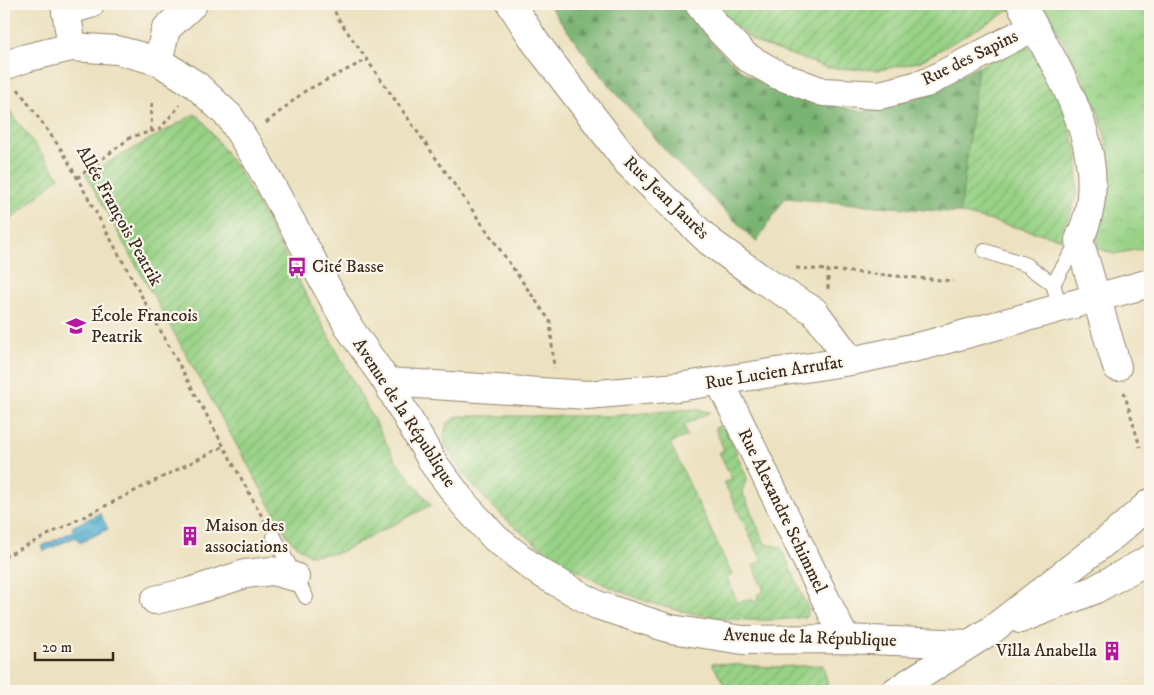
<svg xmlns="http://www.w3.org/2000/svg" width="1154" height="695" font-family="'IM FELL DW Pica',serif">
<defs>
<pattern id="forest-firs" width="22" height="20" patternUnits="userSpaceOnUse" patternTransform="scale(1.25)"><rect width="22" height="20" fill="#7ab473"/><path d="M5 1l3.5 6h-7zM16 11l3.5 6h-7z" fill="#65935e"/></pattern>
<pattern id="park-crowns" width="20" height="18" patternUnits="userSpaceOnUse" patternTransform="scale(1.25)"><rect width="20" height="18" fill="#98d286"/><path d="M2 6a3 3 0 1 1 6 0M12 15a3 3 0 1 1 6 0" fill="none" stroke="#84b473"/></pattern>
<pattern id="garden-furrows" width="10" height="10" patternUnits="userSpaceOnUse" patternTransform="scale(1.25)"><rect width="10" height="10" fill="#98d286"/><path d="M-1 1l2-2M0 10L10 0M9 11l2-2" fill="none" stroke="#84b473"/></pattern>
<pattern id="water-waves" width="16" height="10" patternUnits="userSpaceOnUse" patternTransform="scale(1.25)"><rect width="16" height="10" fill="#53afd1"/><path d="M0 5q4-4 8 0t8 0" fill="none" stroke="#468fa9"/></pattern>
</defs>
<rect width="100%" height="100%" fill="#fbf7ec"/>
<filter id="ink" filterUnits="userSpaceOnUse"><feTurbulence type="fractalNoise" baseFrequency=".02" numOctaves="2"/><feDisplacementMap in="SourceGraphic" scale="10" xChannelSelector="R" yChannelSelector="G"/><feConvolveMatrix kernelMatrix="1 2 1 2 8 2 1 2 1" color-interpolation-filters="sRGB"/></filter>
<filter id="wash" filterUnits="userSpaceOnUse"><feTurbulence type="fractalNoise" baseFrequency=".0096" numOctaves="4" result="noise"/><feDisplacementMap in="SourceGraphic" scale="20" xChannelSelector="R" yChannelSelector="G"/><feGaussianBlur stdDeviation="1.12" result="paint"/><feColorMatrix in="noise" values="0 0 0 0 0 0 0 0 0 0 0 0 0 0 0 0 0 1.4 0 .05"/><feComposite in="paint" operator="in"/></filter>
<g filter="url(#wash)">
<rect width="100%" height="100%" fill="#ece1c0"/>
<polygon fill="url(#forest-firs)" stroke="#5a6f48" points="548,4 679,4 722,53 743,72 786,94 863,112 912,100 978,67 960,213 785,198 756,242 675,161 598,72"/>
<path fill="url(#park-crowns)" stroke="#6a7e52" d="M1042,4H1150V247L1114,254L1097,248C1096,225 1107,213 1109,192C1116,121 1075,63 1042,4Z"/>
<g fill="url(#garden-furrows)" stroke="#6a7e52">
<polygon points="714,4 1009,4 1012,9 919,62 879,70 828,68 755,42 727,19"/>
<polygon points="1028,47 1039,53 1056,80 1078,156 1077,193 1062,239 960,213 978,67 1013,50"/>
<polygon points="4,103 59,177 4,226"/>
<polygon points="195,114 204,122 242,176 395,459 431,505 339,553 309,555 289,539 86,175"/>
<path d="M694,409L710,412L684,425L687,436L670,443L732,575L727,578L738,603L751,598L753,602L759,599L757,595L764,591L753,565L762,561L724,482L732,479L719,452L724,450L715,428L724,424L747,478L742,491L765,544L781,547L809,610L806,617C685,634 559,581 479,492C468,480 446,455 444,438C444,434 446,427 447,423L459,416H607Z"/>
<polygon points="712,663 772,667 823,665 829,689 826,691 728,691"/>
</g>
<polygon fill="url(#water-waves)" stroke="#476c78" points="100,513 108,529 80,543 76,537 44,551 42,546 74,531 72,527"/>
</g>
<g filter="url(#ink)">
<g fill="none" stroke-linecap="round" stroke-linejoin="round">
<defs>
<g id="lane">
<polyline points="985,251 1027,265 1053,284 1060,307"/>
<polyline points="1053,284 1079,240"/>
<polyline points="274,537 306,597"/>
</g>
<g id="street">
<polyline points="65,4 72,47"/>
<polyline points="511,4 536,43 628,163 709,241 763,280 814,311 851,361"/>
<polyline points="699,4 715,25 745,56 778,75 823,92 880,95 926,83 1034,27"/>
<path d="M1021,4C1059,71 1118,161 1079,240L1117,367"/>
<polyline points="66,11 90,4"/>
<polyline points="158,61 166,29 193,4"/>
<polyline points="720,382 845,639"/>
<polyline points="155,600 189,592 245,574 272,571 295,577"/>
</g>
<g id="secondary">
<polyline points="4,66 26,58 72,47 117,50 158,61 196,85 230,117 256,158 350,329 387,382 434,464 464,504 495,538 536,570 597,605 671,629 743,640 845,639 969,644"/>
<polyline points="387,382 587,395 678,387 851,361 926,345 1150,283"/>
<polyline points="1020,619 1094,590 1150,559"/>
<polyline points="896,691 993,629 1115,534 1150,503"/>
</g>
</defs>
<use href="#lane" stroke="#94866f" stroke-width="16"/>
<use href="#street" stroke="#94866f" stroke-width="30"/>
<use href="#secondary" stroke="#94866f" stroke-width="30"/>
<g stroke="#94866f" stroke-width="3" stroke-dasharray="4 4" stroke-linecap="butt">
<polyline points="332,4 337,17 550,321 554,368"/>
<polyline points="18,89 63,152 265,522"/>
<polyline points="266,123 305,91 366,60"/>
<polyline points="151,131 152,103"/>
<polyline points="77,178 131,137 160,129 180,105"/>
<polyline points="796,268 828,270"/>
<polyline points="828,289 828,270 953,281"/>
<polyline points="1124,392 1140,447"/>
<polyline points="4,557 224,446"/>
</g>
<use href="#lane" stroke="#fff" stroke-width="14"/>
<use href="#street" stroke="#fff" stroke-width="28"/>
<use href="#secondary" stroke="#fff" stroke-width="28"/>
</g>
</g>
<defs>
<symbol id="bus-bare" viewBox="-9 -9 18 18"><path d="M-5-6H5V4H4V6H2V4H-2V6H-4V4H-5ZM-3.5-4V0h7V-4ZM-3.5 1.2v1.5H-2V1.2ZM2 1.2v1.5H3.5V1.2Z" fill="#b5179e" stroke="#fbf7ec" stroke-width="2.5" paint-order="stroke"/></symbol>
<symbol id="school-bare" viewBox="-9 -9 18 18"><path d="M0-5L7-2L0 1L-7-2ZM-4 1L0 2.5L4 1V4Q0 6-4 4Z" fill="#b5179e" stroke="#fbf7ec" stroke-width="2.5" paint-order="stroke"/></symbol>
<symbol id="building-bare" viewBox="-9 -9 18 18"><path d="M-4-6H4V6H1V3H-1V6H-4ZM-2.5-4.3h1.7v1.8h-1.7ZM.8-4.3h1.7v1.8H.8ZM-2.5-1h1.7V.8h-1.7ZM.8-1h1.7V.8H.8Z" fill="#b5179e" stroke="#fbf7ec" stroke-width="2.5" paint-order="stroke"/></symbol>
</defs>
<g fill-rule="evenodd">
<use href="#bus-bare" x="283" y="253" width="28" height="28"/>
<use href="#school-bare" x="62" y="312" width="28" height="28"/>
<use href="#building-bare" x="176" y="522" width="28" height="28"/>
<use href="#building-bare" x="1098" y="637" width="28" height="28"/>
</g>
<g text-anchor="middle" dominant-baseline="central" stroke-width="4.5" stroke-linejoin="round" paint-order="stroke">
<g font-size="18" fill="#3b2a1e" stroke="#fbf7ec">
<text transform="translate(970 58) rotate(-26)">Rue des Sapins</text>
<text transform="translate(666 198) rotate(44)">Rue Jean Jaurès</text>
<text transform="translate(119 216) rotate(61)">Allée François Peatrik</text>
<text transform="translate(774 373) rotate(-9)">Rue Lucien Arrufat</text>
<text transform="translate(404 413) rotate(57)">Avenue de la République</text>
<text transform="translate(782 511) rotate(64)">Rue Alexandre Schimmel</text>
<text transform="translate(810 638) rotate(2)">Avenue de la République</text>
</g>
<g font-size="18" fill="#3b2a1e" stroke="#fbf7ec" text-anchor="start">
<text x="312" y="267">Cité Basse</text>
<text x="91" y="316">École Francois<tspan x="91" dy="21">Peatrik</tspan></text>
<text x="205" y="526">Maison des<tspan x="205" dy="21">associations</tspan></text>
<text x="1097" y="651" text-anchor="end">Villa Anabella</text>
</g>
</g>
<rect width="1154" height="695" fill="none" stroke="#fbf7ec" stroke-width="20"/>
<path d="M35 652v8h78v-8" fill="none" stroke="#3b2a1e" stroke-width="2.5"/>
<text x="42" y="652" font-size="15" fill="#3b2a1e" stroke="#fbf7ec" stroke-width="4" paint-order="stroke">20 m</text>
</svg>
